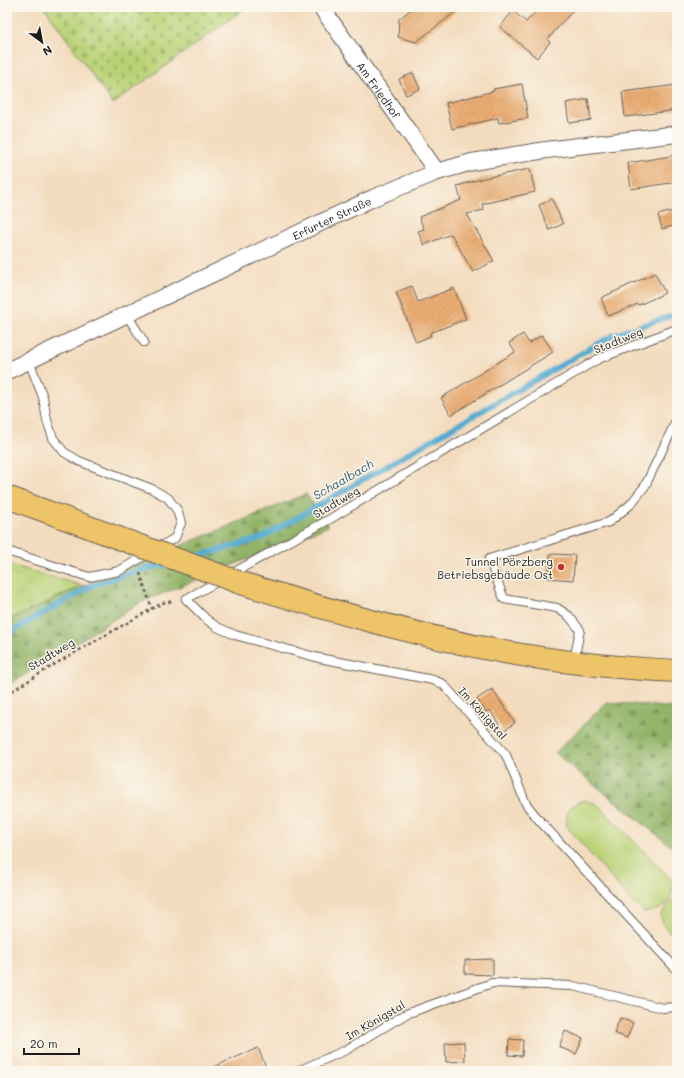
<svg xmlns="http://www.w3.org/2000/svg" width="684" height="1078" font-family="Mali,sans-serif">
<defs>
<pattern id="grass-tufts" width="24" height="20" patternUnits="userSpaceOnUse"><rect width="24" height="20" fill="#b9d276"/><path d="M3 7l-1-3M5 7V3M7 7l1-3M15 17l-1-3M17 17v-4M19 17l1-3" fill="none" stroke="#9eb466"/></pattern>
<pattern id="forest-firs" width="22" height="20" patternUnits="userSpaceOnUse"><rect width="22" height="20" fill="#92b467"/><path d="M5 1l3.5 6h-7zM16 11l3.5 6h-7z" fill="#769254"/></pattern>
<pattern id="cemetery-stones" width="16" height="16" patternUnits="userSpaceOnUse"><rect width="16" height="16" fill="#b9d276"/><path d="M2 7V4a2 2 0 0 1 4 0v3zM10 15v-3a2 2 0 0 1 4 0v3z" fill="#9eb466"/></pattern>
<pattern id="building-hatch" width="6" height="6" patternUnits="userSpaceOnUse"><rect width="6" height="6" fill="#eaad73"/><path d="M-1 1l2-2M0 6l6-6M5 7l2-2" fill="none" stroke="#c89463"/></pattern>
</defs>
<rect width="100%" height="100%" fill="#fbf7ec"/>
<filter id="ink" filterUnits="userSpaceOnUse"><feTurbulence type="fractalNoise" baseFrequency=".025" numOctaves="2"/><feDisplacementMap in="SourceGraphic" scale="8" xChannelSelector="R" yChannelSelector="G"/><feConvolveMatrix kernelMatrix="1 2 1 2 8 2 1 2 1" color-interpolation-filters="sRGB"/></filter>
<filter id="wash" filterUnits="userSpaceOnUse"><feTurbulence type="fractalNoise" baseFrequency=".012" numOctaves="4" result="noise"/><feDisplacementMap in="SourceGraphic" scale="16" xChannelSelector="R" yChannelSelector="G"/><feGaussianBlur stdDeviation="0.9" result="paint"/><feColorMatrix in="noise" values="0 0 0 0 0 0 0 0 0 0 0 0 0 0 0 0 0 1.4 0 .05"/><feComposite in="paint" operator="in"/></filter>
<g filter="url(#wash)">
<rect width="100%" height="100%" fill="#f3dcbe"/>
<polygon fill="url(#grass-tufts)" stroke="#6a7749" points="7,564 84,586 7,621"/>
<g fill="url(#forest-firs)" stroke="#576842">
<polygon points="306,494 328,526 140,603 7,686 7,621 64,594"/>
<polygon points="607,702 677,708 677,851 555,753"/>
</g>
<polygon fill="url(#cemetery-stones)" stroke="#6a7749" points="44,7 247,7 113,104"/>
<g fill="#b9d276" stroke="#6a7749">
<path d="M583,800L597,804L670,878C678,899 664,911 644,912L633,903L567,827C565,810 568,807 583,800Z"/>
<path d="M671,901H677V936C666,932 662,925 661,914Z"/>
</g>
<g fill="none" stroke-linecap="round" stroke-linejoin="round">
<g stroke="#52abd0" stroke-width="5.5">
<polyline points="194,557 262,538 613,335 677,314"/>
<polyline points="7,634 93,585 140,570 168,564"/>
</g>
</g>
<g id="blocks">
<g fill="url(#building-hatch)">
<polygon points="414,7 462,7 416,42 398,37 399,19"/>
<polygon points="540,7 576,7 547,40 550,42 537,58 500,27 513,11 526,22"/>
<polygon points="413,73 420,89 406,95 399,79"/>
<polygon points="522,84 528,118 499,123 498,118 452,129 446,103 494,91 493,89"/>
<polygon points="677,85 677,110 625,117 622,92"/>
<polygon points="588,99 591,120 569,123 566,103"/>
<polygon points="677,155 677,182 631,189 628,163"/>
<polygon points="530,169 535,192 482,204 484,210 467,214 494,261 473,272 451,234 424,245 418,231 424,229 419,217 461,200 457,186 484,178"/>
<polygon points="552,199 563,224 549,230 539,205"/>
<polygon points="677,210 677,225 662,229 658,215"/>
<polygon points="655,273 665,293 639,305 638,304 608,316 601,298"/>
<polygon points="412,286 418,302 454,288 466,319 430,333 431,336 416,342 396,292"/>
<polygon points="523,334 529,343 542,335 553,352 451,415 441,398 515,352 509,343"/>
<polygon points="550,554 575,555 573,580 548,578"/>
<polygon points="492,689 515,723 503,731 490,710 486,712 477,699"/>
<polygon points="493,959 493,975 465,974 465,960"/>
<polygon points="620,1018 633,1023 627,1038 614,1033"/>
<polygon points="565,1031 583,1038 576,1054 559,1047"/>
<polygon points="509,1039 523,1040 522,1056 508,1055"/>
<polygon points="464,1042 465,1061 446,1062 445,1043"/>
<polygon points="258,1048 266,1067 257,1071 204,1071"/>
</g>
</g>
</g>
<g filter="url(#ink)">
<use href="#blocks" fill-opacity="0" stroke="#675f55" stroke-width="1"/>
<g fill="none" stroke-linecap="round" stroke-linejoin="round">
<defs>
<g id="service">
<polyline points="127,315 144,342"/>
<polyline points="677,329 598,359 330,519 186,599 206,619 217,627 235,635 319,658 433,680 443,684 506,755 526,804 539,820 677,970"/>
<polyline points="7,551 89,577 119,571 175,538 181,523 177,510 168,498 152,489 79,461 64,452 53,438 47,420 43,397 29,361"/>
<polyline points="574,661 580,630 569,616 557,608 504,599 489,559 609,522 630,505 645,486 677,419"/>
<polyline points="298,1071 346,1050 406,1014 492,983 573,986 663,1008 677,1007"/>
</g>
<g id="minor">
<path id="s1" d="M321,7L437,172"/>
<path id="s2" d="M7,371L373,198L437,172L472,162L546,150L677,134"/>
</g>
<g id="primary">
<polyline points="7,497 132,543"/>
<path d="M238,582C324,609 410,634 499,651C558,662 617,668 677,671"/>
</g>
</defs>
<use href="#service" stroke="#675f55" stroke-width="10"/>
<use href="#minor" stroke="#675f55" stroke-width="18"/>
<use href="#primary" stroke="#675f55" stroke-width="24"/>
<g stroke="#675f55" stroke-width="2.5" stroke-dasharray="3 3" stroke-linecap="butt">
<polyline points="140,573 152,609"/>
<polyline points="7,694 57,663 162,603 174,601"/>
</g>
<use href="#service" stroke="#fff" stroke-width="8"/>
<use href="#minor" stroke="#fff" stroke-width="16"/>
<use href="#primary" stroke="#eec469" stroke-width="22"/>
<defs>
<polyline id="primary-bridge" points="132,543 238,582"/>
</defs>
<use href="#primary-bridge" stroke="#675f55" stroke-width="24" stroke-linecap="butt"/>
<use href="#primary-bridge" stroke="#eec469" stroke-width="22"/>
</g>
</g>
<circle fill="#c8321e" stroke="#fbf7ec" stroke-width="1.5" cx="561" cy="567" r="4"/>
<g text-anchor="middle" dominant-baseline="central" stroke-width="3" stroke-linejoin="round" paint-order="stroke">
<g font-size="11" fill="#1c1c1c" stroke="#fbf7ec">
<text stroke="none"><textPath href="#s1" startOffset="101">Am Friedhof</textPath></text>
<text stroke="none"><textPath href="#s2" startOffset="359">Erfurter Straße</textPath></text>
<text transform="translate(618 340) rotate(-22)">Stadtweg</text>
<text transform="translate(336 502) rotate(-30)">Stadtweg</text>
<text transform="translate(51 654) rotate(-31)">Stadtweg</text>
<text transform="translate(483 713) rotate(48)">Im Königstal</text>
<text transform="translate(375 1020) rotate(-30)">Im Königstal</text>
</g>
<g font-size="11" fill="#1c1c1c" stroke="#fbf7ec" text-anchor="end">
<text x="553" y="561">Tunnel Pörzberg<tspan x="553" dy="13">Betriebsgebäude Ost</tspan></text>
</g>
<g font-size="12" font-style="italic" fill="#345c6d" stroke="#fbf7ec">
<text transform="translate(343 479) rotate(-30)">Schaalbach</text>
</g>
</g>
<rect width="684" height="1078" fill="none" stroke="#fbf7ec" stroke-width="24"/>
<g transform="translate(42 42) rotate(148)" stroke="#fbf7ec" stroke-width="3" paint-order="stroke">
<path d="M0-3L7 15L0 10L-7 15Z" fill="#1c1c1c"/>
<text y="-6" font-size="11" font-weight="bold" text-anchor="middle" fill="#1c1c1c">N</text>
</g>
<path d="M24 1048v6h55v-6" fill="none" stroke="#1c1c1c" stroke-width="2"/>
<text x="30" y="1048" font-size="12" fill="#1c1c1c" stroke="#fbf7ec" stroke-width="3" paint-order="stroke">20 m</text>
</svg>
